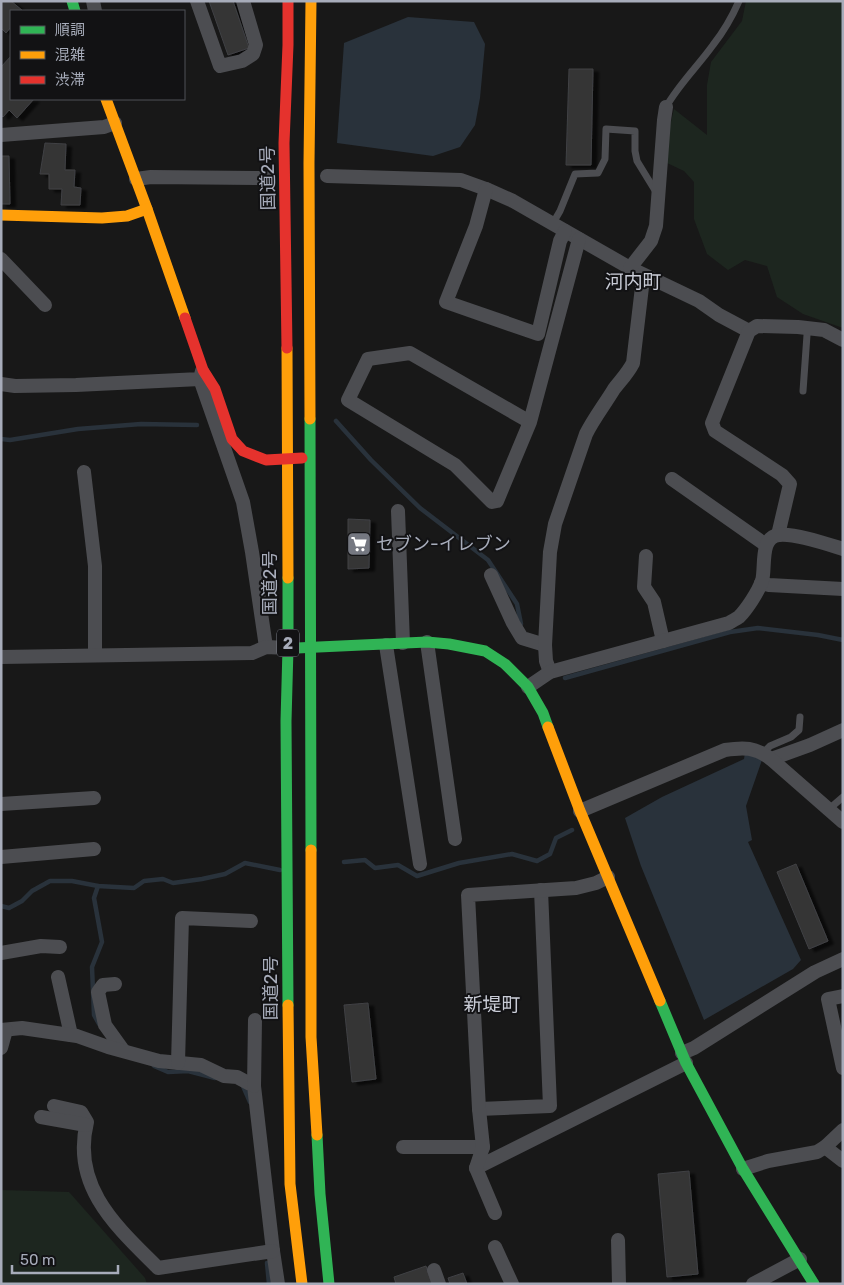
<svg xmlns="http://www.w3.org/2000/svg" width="844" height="1285" font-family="Rubik,'Noto Sans JP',sans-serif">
<defs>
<filter id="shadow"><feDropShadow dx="5.5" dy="3" stdDeviation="1" flood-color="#0009"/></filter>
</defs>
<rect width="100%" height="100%" fill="#181818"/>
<g fill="#1d261f">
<polygon points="746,1 843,1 843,328 803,314 777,297 767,266 745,260 728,270 707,254 694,219 694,182 684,171 667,163 670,126 674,109 707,135 707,85 711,62 742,21"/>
<polygon points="1,1190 69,1192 145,1278 147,1284 1,1284"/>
</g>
<g fill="#29323b">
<polygon points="408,17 474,22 485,44 480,98 475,125 460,147 433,156 337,143 344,43"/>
<polygon points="745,753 762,760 746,806 752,840 748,842 801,960 793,969 704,1020 641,866 625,818 662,797 744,759"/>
</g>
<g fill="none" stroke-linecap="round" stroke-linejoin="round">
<g stroke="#29323b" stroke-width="4.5">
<polyline points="336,421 371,460 420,508 488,560 517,604 521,624"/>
<polyline points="1,439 10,440 78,429 141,424 197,425"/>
<polyline points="565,678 730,632 758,628 818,635 843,640"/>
<polyline points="344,862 365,860 375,868 398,865 417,876 459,863 512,854 537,861 550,854 556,838 572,830"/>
<polyline points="98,886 94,898 102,942 92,967 94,1015 99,1024"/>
<polyline points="1,906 9,908 22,901 32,891 50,881 72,881 98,886 134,888 144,881 163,879 173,883 202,879 225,874 245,863 280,870"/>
<polyline points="154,1066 168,1072 188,1071 215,1078"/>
<polyline points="242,1085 243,1086 250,1102"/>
<polyline points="267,1263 269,1284"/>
</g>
</g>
<g fill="#343436" stroke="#404144" filter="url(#shadow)">
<polygon points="1,1 11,1 23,11 11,11 11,27 6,33 1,28"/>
<polygon points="209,1 233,1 249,48 228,55"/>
<polygon points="11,56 11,99 34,99 17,118 9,110 3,117 1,115 1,67"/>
<polygon points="569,69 593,69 591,165 566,165"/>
<polygon points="45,143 66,144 65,170 75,170 74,187 81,188 80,205 61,205 62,189 49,189 49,174 40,174"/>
<polygon points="1,156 9,156 10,204 1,204"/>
<polygon points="348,519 370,520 369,568 348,569"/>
<polygon points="796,864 828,941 809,949 777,872"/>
<polygon points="368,1003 376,1079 352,1082 344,1005"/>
<polygon points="689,1171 698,1274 667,1277 658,1174"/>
<polygon points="426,1266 432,1284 396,1284 394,1277"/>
<polygon points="463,1273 467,1284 450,1284 448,1278"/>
</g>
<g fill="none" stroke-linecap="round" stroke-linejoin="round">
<g stroke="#4c4d51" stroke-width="7">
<path d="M666,107C679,84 698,66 713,45C724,31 732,17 739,1"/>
<polyline points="553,223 560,211 575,174 598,173 605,159 606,129 635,131 635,151 637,161 656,192"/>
<polyline points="803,391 807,335 809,328"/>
<polyline points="763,753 770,746 791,737 799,730 800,717"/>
<polyline points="828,810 843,797"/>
</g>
<g stroke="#4c4d51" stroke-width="14">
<polyline points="93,1 95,11"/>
<polyline points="197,1 220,66 242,61 253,54 256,45 243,1"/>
<polyline points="1,135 104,127 115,123"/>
<polyline points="327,176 461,180 486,189 513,201 630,268 699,301 719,315 749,331"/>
<polyline points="136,179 151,177 267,178"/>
<polyline points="486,189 476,226 446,302 538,334 560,241 565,231"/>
<polyline points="1,259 45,305"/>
<polyline points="630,268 651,241 656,226 664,120 666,107"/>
<polyline points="200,379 243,502 252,552 266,647"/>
<polyline points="1,384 15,386 76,385 200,379 202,371"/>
<polyline points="530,422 410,353 368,359 348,400 455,465 492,502 497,501 530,422 579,239"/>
<polyline points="84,472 95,566 95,655"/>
<polyline points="672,479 766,545"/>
<polyline points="398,511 403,643"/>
<polyline points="778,535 790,484 782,475 715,431 712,423 749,331 757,326 798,327 824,330 843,340"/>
<polyline points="646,556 644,587 654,602 663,641"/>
<polyline points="491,575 513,623 522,638 545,645"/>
<polyline points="761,583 769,585 843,589"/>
<polyline points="427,642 455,839"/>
<polyline points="386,645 420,864"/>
<polyline points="1,657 252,653 266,647 288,648"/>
<path d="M550,672L546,661L545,645L550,552L555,524L586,434C594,418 605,404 614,389C621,380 628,373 633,363L642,287L646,277"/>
<path d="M528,687L550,672L729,623C732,621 736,619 739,617C747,609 758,592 762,581C766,568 759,537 779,535C795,533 827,544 843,549"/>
<polyline points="771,759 810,745 843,730"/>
<polyline points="1,804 94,798"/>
<path d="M580,811L725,750C744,747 755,747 771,759L843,822"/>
<polyline points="1,857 94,849"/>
<polyline points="1,953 41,946 60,947"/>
<polyline points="58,977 71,1035"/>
<polyline points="115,984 103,985 98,992 105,1025 123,1050"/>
<polyline points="843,996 828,999 843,1068"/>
<polyline points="1,1030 22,1028 77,1036 108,1047 159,1061 201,1065 224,1076 237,1077 254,1086 273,1251 278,1284"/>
<polyline points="1,1048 6,1030"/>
<polyline points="682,1053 694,1048 815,972 843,959"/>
<polyline points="178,1063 182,918 251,921"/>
<polyline points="254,1086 255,1020"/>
<path d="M54,1106L81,1112L87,1122C71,1187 117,1227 158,1268L273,1251"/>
<polyline points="479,1109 550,1106 541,890"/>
<polyline points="41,1117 86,1125"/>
<polyline points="403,1147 483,1147"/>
<polyline points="825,1147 843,1161"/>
<polyline points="476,1168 686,1063"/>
<polyline points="743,1169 768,1161 817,1152 825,1147 843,1130"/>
<polyline points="495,1213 476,1168 483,1147 479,1109 468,895 576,888 596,883 608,877"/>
<polyline points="618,1240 619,1284"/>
<polyline points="495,1247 512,1284"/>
<polyline points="434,1270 439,1284"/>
<polyline points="753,1284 800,1259"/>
</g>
<g stroke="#30b455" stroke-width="11">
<polyline points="72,1 75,11"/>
<polyline points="310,419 311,850"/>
<polyline points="288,578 288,648 286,721 288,1005"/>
<polyline points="297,648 427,642 449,644 485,651 505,664 528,687 543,713 548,727"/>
<polyline points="660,1001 686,1063 743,1169 814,1284"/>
<polyline points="317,1135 320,1194 329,1284"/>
</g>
<g stroke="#ff9f0a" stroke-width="11">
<polyline points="106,99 147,209 185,318"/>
<polyline points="1,215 102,218 127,216 147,209"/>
<polyline points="287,348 288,578"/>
<polyline points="310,419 309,163 311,1"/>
<polyline points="548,727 580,811 660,1001"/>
<polyline points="311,850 311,1037 317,1135"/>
<polyline points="288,1005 290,1184 302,1284"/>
</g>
<g stroke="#e5322d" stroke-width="11">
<polyline points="185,318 203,370 215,389 232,439 243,451 266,460 302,458"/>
<polyline points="287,348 284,143 288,45 288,1"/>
</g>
</g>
<defs>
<symbol id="supermarket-square" viewBox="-11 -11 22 22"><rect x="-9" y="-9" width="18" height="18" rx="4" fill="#757881" stroke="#121214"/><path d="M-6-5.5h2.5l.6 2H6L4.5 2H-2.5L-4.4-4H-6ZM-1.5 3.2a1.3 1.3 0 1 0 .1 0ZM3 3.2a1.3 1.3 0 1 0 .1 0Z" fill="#fff"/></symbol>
</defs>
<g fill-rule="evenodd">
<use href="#supermarket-square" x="345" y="530" width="28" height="28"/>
</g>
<g text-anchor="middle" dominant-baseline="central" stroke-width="4" stroke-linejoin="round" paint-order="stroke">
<rect fill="#121214" stroke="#7a7e88" stroke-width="1" x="277" y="629.5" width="22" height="27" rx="4"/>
<g font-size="16" font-weight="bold" fill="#a7acba">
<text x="288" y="643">2</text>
</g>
<g font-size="18" fill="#a7acba" stroke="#121214">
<text transform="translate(268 178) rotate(-91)">国道2号</text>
<text transform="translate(270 583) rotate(-90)">国道2号</text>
<text transform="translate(271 988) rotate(-90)">国道2号</text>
</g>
<g font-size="18" fill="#a7acba" stroke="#121214" text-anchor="start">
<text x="376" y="544">セブン-イレブン</text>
</g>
<g font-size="19" fill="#c9ccd6" stroke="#121214">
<text x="633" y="281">河内町</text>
<text x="492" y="1004">新堤町</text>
</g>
</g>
<rect width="844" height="1285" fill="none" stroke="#a7acba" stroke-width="5"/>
<rect x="10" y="10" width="175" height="90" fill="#121214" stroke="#4e5056"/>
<rect x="20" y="26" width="25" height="8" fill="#30b455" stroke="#4e5056"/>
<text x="55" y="35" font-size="15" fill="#a7acba">順調</text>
<rect x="20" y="51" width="25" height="8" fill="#ff9f0a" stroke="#4e5056"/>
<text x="55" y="60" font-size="15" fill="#a7acba">混雑</text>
<rect x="20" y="76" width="25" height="8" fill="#e5322d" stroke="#4e5056"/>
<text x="55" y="85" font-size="15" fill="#a7acba">渋滞</text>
<path d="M12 1265v8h106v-8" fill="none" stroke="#a7acba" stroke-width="2.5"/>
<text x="20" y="1265" font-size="15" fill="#a7acba" stroke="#121214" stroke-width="4" paint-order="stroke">50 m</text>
</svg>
